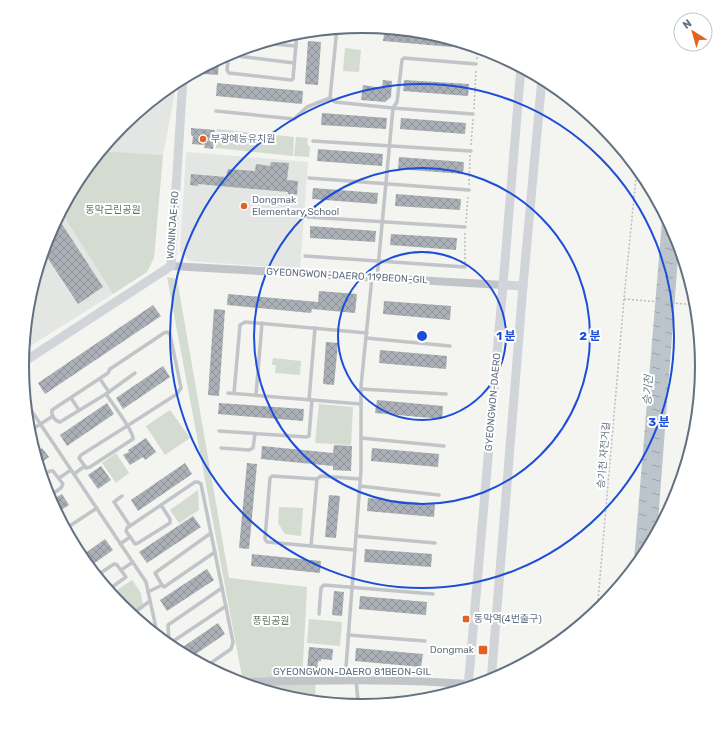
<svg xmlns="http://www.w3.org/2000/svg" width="725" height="733" font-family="Rubik,'Noto Sans KR',sans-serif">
<defs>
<pattern id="water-ripples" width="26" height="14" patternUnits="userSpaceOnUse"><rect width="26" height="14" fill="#bcc5cc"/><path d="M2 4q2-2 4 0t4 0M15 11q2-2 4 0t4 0" fill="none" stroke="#9ca4ab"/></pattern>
<pattern id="building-cross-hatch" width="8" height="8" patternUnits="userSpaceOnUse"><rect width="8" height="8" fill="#aab0b6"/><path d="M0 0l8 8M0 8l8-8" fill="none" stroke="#8e9499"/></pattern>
</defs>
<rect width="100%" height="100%" fill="#f4f4f0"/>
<g fill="#e4e6e4">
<polygon points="177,81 163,155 101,151 122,126"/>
<polygon points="186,152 308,162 300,269 189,261 180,251"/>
<polygon points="61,212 113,294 24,350 29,300 48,236"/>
</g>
<g fill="#d4dbd1">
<polygon points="345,48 361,50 359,72 343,71"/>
<polygon points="217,129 294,137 293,156 254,152 255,144 254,152 216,148"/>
<polygon points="296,137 308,138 307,144 310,147 309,157 294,156"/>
<polygon points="101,151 163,155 154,258 147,272 113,294 61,212 80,177"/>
<polygon points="167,277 177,279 229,578 307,587 302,681 315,681 316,702 296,700 238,683 243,682"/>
<polygon points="273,358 301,361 300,375 275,373 276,365 272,365"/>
<polygon points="319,404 353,407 351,445 315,443"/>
<polygon points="170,410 190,438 165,455 146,426"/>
<polygon points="116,453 129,473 116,483 102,463"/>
<polygon points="198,490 199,510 179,523 170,510"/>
<polygon points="279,507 303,508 301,536 285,534 278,523"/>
<polygon points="132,580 141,593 143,606 131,615 122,607 111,594"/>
<polygon points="309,619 342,622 340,646 307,643"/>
</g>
<polygon fill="url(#water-ripples)" points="663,209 677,236 679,244 657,535 645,556 633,572"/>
<g fill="url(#building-cross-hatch)">
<polygon points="361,26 360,34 343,33 343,28"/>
<polygon points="385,28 429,33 476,47 475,49 383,41"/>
<polygon points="308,41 321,42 318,85 305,84"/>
<polygon points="219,59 218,75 204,74 205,66"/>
<polygon points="383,80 392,81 391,97 385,102 361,100 363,85 382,88"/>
<polygon points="404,80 469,84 468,96 403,91"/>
<polygon points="217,83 303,91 302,104 216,96"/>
<polygon points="322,113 387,118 386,129 321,125"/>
<polygon points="401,118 466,123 465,134 400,129"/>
<polygon points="191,128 215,130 213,149 204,148 205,145 192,144 193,136 191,135"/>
<polygon points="318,149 383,154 382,166 317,161"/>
<polygon points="399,157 464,162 463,174 398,169"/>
<polygon points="271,162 289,163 287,180 298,181 297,195 288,194 288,192 198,184 198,186 190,185 191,174 226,177 228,169 255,171 256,164 270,166"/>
<polygon points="313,188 378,193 377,204 312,199"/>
<polygon points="396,194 461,199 460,210 395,206"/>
<polygon points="58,218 103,287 78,304 43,251 48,236"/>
<polygon points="310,226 376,231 375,242 310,238"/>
<polygon points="391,234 457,238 456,250 390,245"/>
<polygon points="319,291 357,294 355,313 312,309 311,313 227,305 228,294 318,302"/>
<polygon points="384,301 451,306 450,320 383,314"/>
<polygon points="153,305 161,316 45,394 38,383"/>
<polygon points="214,309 225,310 219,396 208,395"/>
<polygon points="326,342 338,343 334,385 323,384"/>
<polygon points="380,350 447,356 446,369 379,363"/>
<polygon points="163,366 170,377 123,409 116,398"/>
<polygon points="377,400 443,406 442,419 375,413"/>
<polygon points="107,403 114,414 67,446 60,435"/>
<polygon points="219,403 304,409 303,421 218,414"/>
<polygon points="146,438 156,452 145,460 143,457 130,465 123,455 129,452 128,450"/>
<polygon points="334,445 352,446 351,471 333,470 333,466 261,459 262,446 333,453"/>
<polygon points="42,448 49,457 38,465 35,453"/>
<polygon points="372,448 439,454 438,467 371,461"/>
<polygon points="185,463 192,474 138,511 131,500"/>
<polygon points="247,463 257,464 249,549 239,548"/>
<polygon points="101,466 111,480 98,489 88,475"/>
<polygon points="62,494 69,505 57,513 50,501"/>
<polygon points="329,495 340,496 336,538 325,537"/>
<polygon points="368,498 435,504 434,517 367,511"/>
<polygon points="193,516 201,527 147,563 139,552"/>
<polygon points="105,539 113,550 89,567 80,557"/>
<polygon points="365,549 432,554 431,567 364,562"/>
<polygon points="252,554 321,561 320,573 251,566"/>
<polygon points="207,569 214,580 167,611 160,600"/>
<polygon points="334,591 344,592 342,616 332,615"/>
<polygon points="360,596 427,602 426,615 359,609"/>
<polygon points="218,623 225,634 190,658 177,651"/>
<polygon points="309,647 333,649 332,660 321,659 321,661 318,661 317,670 307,670"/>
<polygon points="356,648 423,654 421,667 355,661"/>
</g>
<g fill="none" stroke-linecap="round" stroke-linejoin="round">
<g stroke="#bbbdbf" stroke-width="1.5" stroke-dasharray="2 2" stroke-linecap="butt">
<polyline points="477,59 477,47"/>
<polyline points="474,109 476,69"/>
<polyline points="471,145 473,119"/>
<polyline points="469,185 470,155"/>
<polyline points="466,223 468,195"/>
<polyline points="465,263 465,233"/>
<polyline points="624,299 697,305"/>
<polyline points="597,612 624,299 637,167"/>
</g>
<g stroke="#c1c4c8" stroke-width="3.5">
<polyline points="337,28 330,98 335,102 393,108 377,278"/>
<polyline points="311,31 326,32"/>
<polyline points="262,43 296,46"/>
<polyline points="229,54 227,70 229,73 291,80 293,79 297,32"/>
<polyline points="229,55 294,63"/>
<polyline points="216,111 294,119 307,107 330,98"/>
<polyline points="473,114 393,108 397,102 402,60 404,58 476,64"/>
<polyline points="313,141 471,151"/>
<polyline points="309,178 469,190"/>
<polyline points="308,217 465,227"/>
<polyline points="305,256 465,267"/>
<polyline points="366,338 450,346"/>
<polyline points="100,379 109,392"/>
<polyline points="361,389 446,394"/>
<polyline points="228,393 361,404"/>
<polyline points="234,393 240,325 245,322 367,333"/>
<polyline points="106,394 135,373"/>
<polyline points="256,395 262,323"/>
<polyline points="71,398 79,410"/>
<polyline points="309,400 315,328"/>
<polyline points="25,401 146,582 158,637"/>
<path d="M127,426L177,394L181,388L170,334L167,332L164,333L110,369L108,373L52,410C51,416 55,421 60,422L106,394C111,402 134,431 133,439L90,467L86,468L79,458L81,455L127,426"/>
<polyline points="219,431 307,437 309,436 312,400"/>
<polyline points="28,432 53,416"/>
<polyline points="29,434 35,443 33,447"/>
<polyline points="361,438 444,446"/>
<polyline points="221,448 249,450 253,448 255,434"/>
<polyline points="74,474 85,466"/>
<polyline points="42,476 50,471 53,471 63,484 61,488 48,497"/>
<polyline points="59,478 71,470"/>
<polyline points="317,479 272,476 270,478 265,539 267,542 355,550"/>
<polyline points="360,486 439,495"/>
<polyline points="122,496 114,502 130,526"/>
<polyline points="161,505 170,519 170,523 138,543 135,544 126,531 127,528 195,482 198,482 201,484 233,642 231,649 205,667"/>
<polyline points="65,529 97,508"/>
<polyline points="356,536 435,543"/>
<polyline points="120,544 130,537"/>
<polyline points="311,546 317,479 321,476 360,479"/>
<polyline points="121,570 133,562"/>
<polyline points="96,576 114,564 117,565 126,577 108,590"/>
<polyline points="162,585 155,573 211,533"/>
<polyline points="148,592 162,585 164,587 215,552"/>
<polyline points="137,611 141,623"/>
<polyline points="319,614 321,588 324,585 433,594"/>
<polyline points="131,615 150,601"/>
<polyline points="348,635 425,641"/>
<polyline points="169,641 168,625 222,588"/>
<polyline points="165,643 175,640 226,606"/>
<polyline points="345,680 361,470 361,386 372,277"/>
<polyline points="356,680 358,701"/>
<polyline points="351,706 353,701 364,702 364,707"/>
</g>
<g stroke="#c1c4c8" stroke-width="8">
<polyline points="171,266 503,285"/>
<path d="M236,682C313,681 391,678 469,684"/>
</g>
<g stroke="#d1d5da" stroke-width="9">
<polyline points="503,285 523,286"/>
<polyline points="22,363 171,266 183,78"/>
<polyline points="491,682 523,286 542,78"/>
<polyline points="468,688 503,285 521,67"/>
</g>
</g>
<g fill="none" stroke="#1d4ed8" stroke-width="2">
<circle cx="422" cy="336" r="84"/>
<circle cx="422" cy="336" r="168"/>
<circle cx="422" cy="336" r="252"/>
</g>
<g fill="#e36222" stroke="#fff" stroke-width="1.5">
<circle cx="203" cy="139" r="4"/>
<circle cx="244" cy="206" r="4"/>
<rect x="462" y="615" width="8" height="8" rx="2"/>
<rect x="478" y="645" width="10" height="10" rx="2"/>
</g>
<g text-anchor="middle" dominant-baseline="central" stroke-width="4" stroke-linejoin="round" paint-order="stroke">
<g font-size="10" fill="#637181" stroke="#fff" text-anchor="start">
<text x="211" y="139">부광예능유치원</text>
<text x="252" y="200">Dongmak<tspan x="252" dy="12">Elementary School</tspan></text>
<text x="474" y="619">동막역(4번출구)</text>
<text x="474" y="650" text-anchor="end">Dongmak</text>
</g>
<g font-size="10" fill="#647862" stroke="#fff">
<text x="113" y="210">동막근린공원</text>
<text x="271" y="621">풍림공원</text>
</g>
<g font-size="10" fill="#637181" stroke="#fff">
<text transform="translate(173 225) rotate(-86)">WONINJAE-RO</text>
<text transform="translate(347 276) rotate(3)">GYEONGWON-DAERO 119BEON-GIL</text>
<text transform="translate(493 402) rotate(-85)">GYEONGWON-DAERO</text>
<text transform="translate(604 455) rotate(-85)">승기천 자전거길</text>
<text x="352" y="672">GYEONGWON-DAERO 81BEON-GIL</text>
</g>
<g font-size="11" font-style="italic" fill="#637985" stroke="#fff">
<text transform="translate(648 390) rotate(-86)">승기천</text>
</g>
</g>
<path d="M0 0H725V733H0ZM29 366a333 333 0 1 1 666 0a333 333 0 1 1-666 0Z" fill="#fff" fill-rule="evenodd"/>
<path fill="none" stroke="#637181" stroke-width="2" d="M29 366a333 333 0 1 1 666 0a333 333 0 1 1-666 0Z"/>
<circle cx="422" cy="336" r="6" fill="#1d4ed8" stroke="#fff" stroke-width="2"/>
<g font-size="12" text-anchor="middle" font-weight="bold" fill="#1d4ed8" stroke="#fff" stroke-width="4" stroke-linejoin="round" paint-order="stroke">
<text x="506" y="340">1 분</text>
<text x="590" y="340">2 분</text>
<text x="659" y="426">3 분</text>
</g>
<g transform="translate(693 32) rotate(323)"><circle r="19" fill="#ffffff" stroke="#c1c6cd"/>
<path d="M0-3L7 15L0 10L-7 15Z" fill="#e36222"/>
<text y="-6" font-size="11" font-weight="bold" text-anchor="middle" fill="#637181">N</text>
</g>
</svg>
